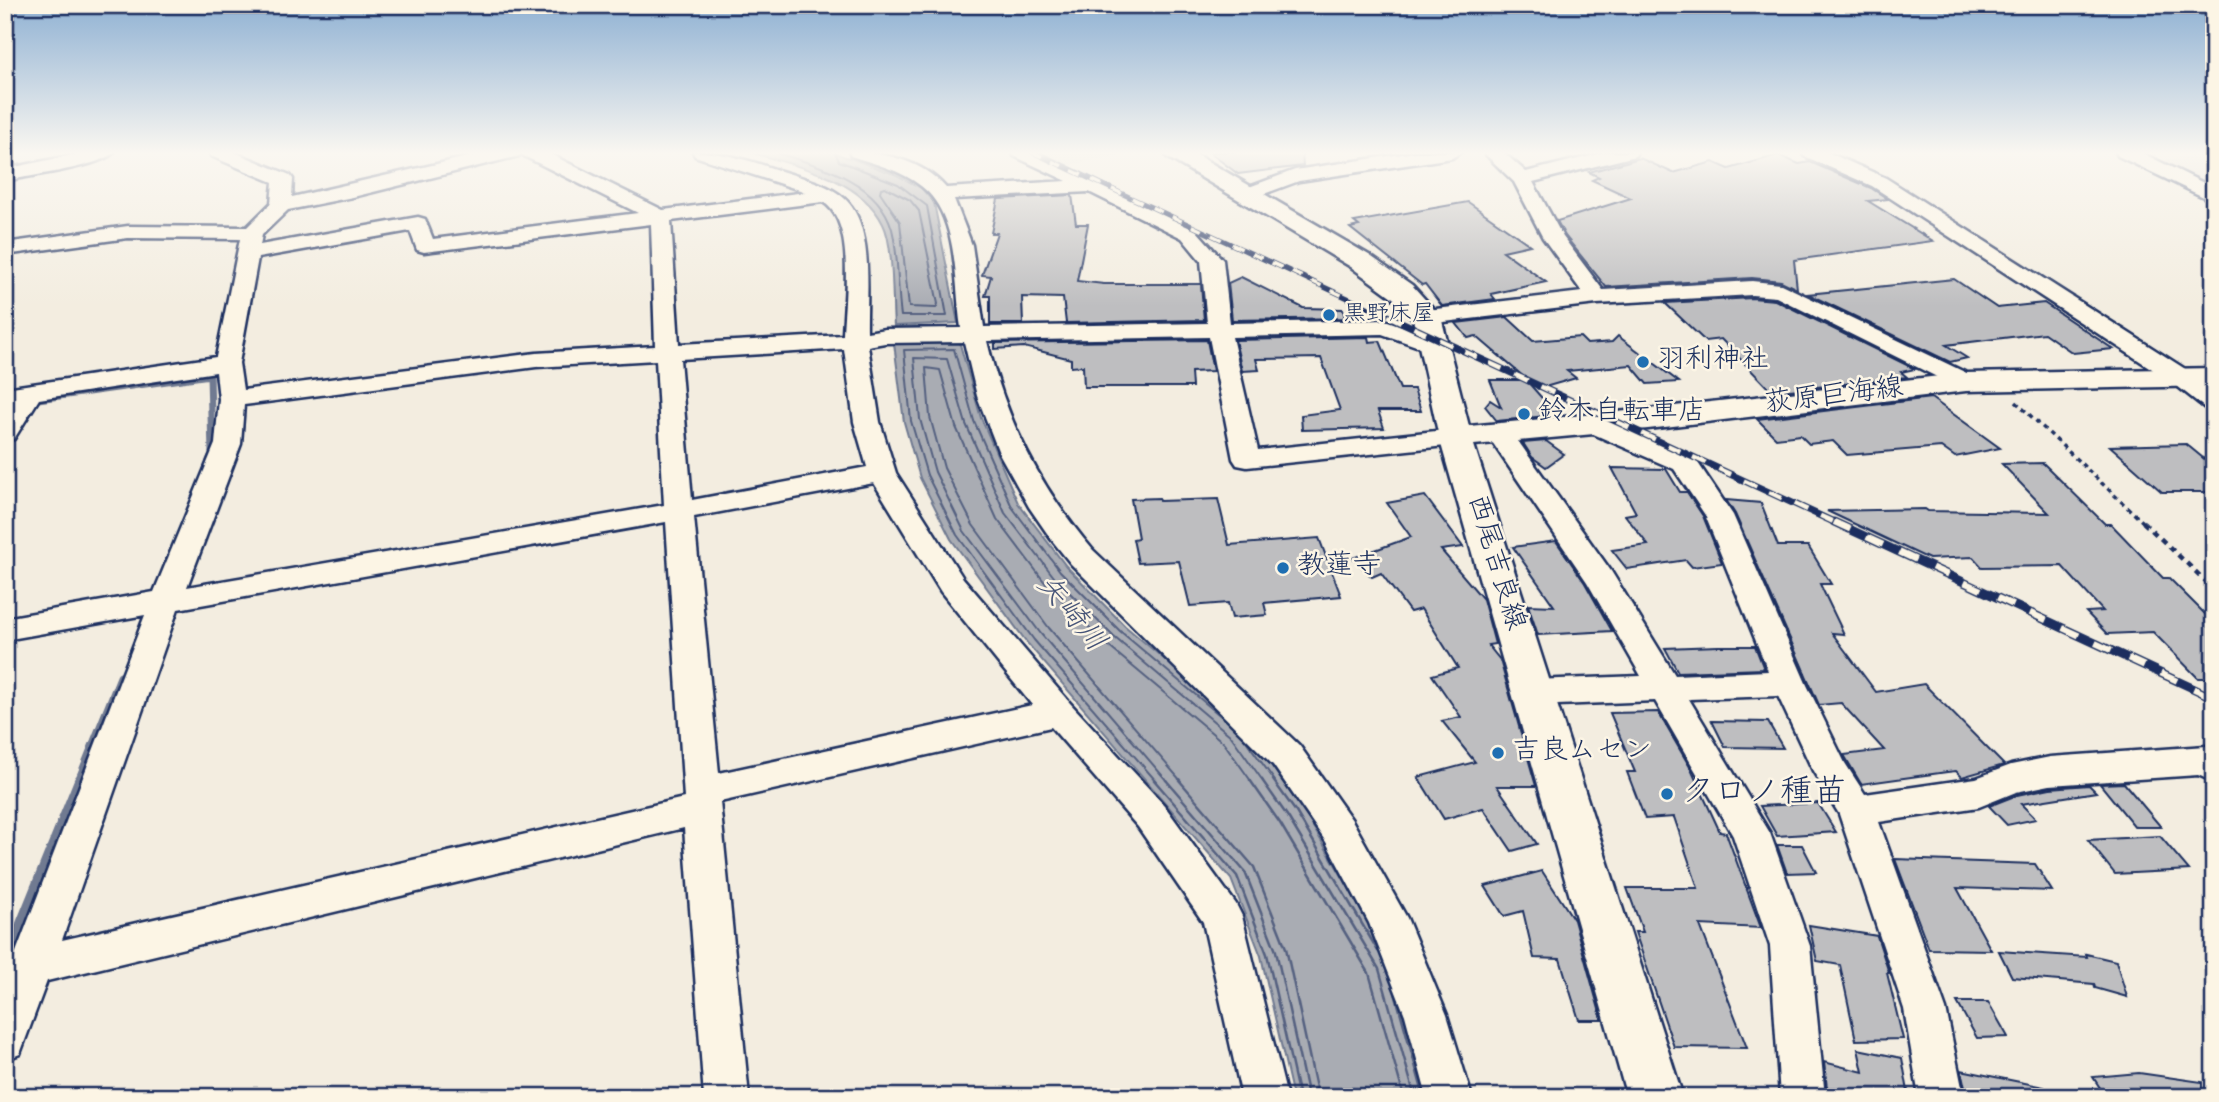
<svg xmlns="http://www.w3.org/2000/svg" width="2219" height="1102" font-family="Dekko,'Klee One',sans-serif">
<rect width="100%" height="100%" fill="#f3ede0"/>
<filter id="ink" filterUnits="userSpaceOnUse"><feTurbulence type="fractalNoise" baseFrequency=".0143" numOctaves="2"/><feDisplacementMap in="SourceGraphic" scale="14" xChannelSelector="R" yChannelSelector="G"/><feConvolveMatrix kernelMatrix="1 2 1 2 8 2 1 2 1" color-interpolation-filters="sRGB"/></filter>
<g filter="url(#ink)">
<g fill="#e3dfd6">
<polygon points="1041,152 1137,152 1068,165"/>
<polygon points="2214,155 2214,192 2152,161"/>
</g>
<g fill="#a9acb3" stroke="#707a91" stroke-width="2">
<path d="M749,152H832L897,175L921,188L934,203L958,323L894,326C892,300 894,245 883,224C860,177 795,166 749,152Z"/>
<polygon points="959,341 981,418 1018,503 1066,566 1125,626 1243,726 1302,808 1393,963 1431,1097 1293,1097 1261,956 1231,879 1028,644 951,539 920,478 904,422 894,343"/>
</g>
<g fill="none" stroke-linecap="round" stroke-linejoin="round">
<g stroke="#546180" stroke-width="2">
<path d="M773,152C816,165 878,179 892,229C899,257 897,287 901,316H947L927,206L898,184L839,161L835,152"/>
<polygon points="885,187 910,200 919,211 938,304 936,308 909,307 900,222 880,192 881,188"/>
<polyline points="1244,738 1275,781"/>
<polyline points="1156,781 1034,640 957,535 927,475 911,421 904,350 954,349 974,421 1012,507 1060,571 1120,631 1223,718"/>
<polyline points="1167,781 1041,634 964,531 935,472 920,419 914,358 947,359 966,424 1005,513 1054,577 1114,637 1231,736 1263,781"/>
<polyline points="1181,781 1049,628 973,525 944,468 930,417 926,368 940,370 956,427 997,519 1046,584 1107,645 1224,743 1251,781"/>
</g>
<g stroke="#546180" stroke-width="2.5">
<polyline points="1154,780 1237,876 1267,954 1299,1097"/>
<polyline points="1166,780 1245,872 1276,951 1308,1097"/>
<polyline points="1179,780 1254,867 1286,948 1318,1097"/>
<polyline points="1250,780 1280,823 1369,973 1404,1097"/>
<polyline points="1262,780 1288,817 1379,969 1415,1097"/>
<polyline points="1273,780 1296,812 1378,951"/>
<polyline points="1395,993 1424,1097"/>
</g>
<polyline stroke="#707a91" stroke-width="7" points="31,400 210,375 212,454 209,461"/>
<polyline stroke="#707a91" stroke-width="9" points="79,781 121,677"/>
<polyline stroke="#707a91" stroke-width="10" points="5,963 79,780"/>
</g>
<g fill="#bebec0" stroke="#1b2f5e" stroke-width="2">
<polygon points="1209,152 1302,152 1303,166 1238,174"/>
<polygon points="1778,155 1799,164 1810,162 1871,188 1888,199 1868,201 1933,241 1794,260 1797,289 1781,281 1752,278 1606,287 1565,236 1557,221 1631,198 1592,180 1599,177 1589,172 1640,158 1673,173 1713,162 1729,169"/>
<polygon points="1072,195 1076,224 1088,224 1077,281 1104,284 1201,284 1204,320 1066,323 1063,298 1022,297 1023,324 990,324 990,296 985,296 991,276 982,275 997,233 991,233 998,199"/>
<polygon points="1468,202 1530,245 1503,251 1546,282 1491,294 1495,299 1442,306 1425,284 1422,285 1350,228 1359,226 1354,222"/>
<polygon points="1241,277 1303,308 1343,309 1345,318 1232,320 1228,283"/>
<polygon points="1954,279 1997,308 2044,303 2113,349 2073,353 2044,333 1946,345 1967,358 1950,362 1808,294"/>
<polygon points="1752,298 1775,300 1915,369 1901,372 1907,377 1772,392 1721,339 1705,341 1665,303"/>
<polygon points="1507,317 1533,341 1580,337 1587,344 1612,342 1618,336 1679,382 1647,384 1631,365 1567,371 1576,378 1538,389 1476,336 1468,338 1456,323"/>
<polygon points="1368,337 1369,342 1380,341 1400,389 1414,389 1421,411 1378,411 1384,428 1302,430 1301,415 1340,410 1321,358 1256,359 1259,370 1242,371 1235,340"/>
<polygon points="1207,340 1213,371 1191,372 1192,387 1084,387 1083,366 1071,367 1071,359 1024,347 995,349 995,343"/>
<polygon points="1490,380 1526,380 1557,415 1497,421 1485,406 1490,400 1501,407"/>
<polygon points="1931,398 2000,448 1955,457 1941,447 1847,455 1833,441 1809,444 1800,435 1776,438 1757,419"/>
<polygon points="1546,441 1564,454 1546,467 1532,457 1523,443"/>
<polygon points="2186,444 2214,467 2214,492 2162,492 2110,446"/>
<polygon points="2043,463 2105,524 2111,524 2163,578 2169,578 2214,623 2214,678 2198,678 2153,632 2107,634 2086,612 2103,611 2062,566 1982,567 1973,557 1929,559 1827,511 1925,509 1928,511 2049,513 2002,464"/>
<polygon points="1612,468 1666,469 1680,492 1687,492 1703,516 1722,563 1692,567 1686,560 1627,569 1612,550 1648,545 1625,515 1636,513"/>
<polygon points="1425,496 1463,547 1441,550 1483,599 1495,644 1488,645 1500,660 1536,786 1497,786 1537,844 1512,851 1483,808 1444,819 1418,777 1475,762 1442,721 1461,717 1432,675 1458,668 1421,609 1410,612 1381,573 1372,577 1353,558 1411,537 1387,503"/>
<polygon points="1159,498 1160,501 1218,499 1229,545 1319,538 1341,596 1264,603 1267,615 1232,618 1228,603 1190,606 1179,561 1138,563 1133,539 1138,538 1131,499"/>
<polygon points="1726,500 1761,503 1778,546 1808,546 1831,584 1820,584 1844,634 1832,633 1876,692 1924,684 2004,765 1962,777 1956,771 1947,772 1861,784 1844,755 1884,750 1841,703 1819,705 1735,514"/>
<polygon points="1556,541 1585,583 1612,631 1538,635 1528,605 1554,606 1513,547"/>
<polygon points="1718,646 1755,646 1764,669 1678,672 1665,648"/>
<polygon points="1658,712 1690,767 1720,832 1726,833 1761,928 1700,925 1747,1048 1674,1047 1635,932 1643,932 1627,888 1698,888 1674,817 1645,819 1627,772 1635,772 1610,713"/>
<polygon points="1712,721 1768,722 1783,748 1725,747"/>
<polygon points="2124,783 2161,827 2135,827 2100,784"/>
<polygon points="2089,785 2096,792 2021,804 2036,819 2007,825 1989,806 2017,795 2050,788"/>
<polygon points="1818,803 1836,832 1777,836 1760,806"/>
<polygon points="2160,836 2189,870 2115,874 2088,840"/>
<polygon points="1777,845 1802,845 1816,872 1787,873"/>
<polygon points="1895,859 2035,864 2052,891 1957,888 1991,950 1929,949"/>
<polygon points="1542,871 1574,920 1602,1020 1579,1020 1560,959 1534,958 1523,911 1504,916 1485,886"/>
<polygon points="1809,925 1877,936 1889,973 1887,973 1903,1039 1856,1040 1840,965 1817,961"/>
<polygon points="1999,951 2087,957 2086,954 2116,961 2127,997 2095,988 2094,984 2012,977"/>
<polygon points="1957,1002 1988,1002 2008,1037 1977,1038"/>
<polygon points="1858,1049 1902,1058 1909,1097 1828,1097 1824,1062 1863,1072"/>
<polygon points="1961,1070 2044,1087 2043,1097 1967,1097"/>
<polygon points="2139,1073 2202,1082 2202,1097 2106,1097 2093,1077"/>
</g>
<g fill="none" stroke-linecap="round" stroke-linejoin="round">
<defs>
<g id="minor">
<path d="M87,152H114C101,167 28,176 5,181V169Z"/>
<path d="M209,152H234L290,175L293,179L292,197L489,152H521L519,156L353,197L288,210L262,235L260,245L418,217L425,219L433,239L638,213L524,156L522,152H546L663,210L806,192L695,156L693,152C726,152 750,161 781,171C802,178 827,183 844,198C875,225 866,294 867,332L885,329L961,328C954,283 960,216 921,186C901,170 875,164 851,156L849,152C883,152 922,160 946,188L1067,181L1014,156L1012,152H1036L1196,230L1223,260L1230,323L1385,320L1444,341L1448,346L1444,351L1436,353L1382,334L1232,337L1258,450L1455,429L1464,431L1468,437L1464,443L1455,445L1247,467L1237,465L1233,459L1209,337L987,341C1006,421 1040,488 1093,550L1299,745L1352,820L1407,918L1447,1015L1472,1097H1427L1405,1015L1369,923L1326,842L1273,765L1071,564L1051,539L1029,507L999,453L977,396L964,342L885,343L868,346L880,422L896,473L963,578L1070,703L1164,805L1236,904L1242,916L1287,1097H1242L1203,922L1138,827L1051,727L720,802L749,1097H704L684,828L47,981L20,1054L5,1060V981L145,615L5,640V618L154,592L215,444L219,399L216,372L39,399L14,439L5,441V411L11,403L5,404V388L216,357L240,239L128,238L5,255V243L128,226L247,227L271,203L273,182L211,156ZM1089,192L1182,238L1201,261L1207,323L984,327L972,245L954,199ZM823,202C856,222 844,300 843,335L679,344L671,221ZM651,224L655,346L536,353L243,390L239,363L258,258L410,231L417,250L424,252ZM844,349L854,422L867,467L692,500L680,359ZM656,360L664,505L187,587L241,444L244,405L536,367ZM874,483L941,592L1032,705L719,773L694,517ZM666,522L684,798L62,940L178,609Z"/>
<polygon points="1415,152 1461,152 1452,158 1299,181 1245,201 1238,199 1235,195 1238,191 1295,170"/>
<polygon points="1483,152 1503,152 1526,172 1606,152 1637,152 1635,156 1533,182 1563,237 1603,290 1752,281 1781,284 1975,377 1979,382 1975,387 1966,390 1957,387 1776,297 1752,295 1597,304 1427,324 1419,322 1415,317 1419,312 1427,310 1582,292 1543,238 1514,182"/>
<polygon points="1802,152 1827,152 1886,178 2190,372 2214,390 2214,411 2205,408 2172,382 1872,186 1804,156"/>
<polygon points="2116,152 2140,152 2214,188 2214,202 2118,156"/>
<polygon points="1593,416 1694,457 1733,515 1806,683 1845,763 1865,794 1976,778 2011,765 2050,757 2206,746 2214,749 2214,782 2198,775 2050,785 2016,792 1979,807 1879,822 1946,1009 1964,1097 1919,1097 1904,1009 1839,814 1813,771 1778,696 1689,699 1770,833 1810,946 1825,1097 1780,1097 1770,946 1733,836 1655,701 1533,706 1521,702 1516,693 1521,684 1533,680 1641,676 1587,582 1486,433 1490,427 1499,425 1508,427 1611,571 1675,675 1768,671 1705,515 1674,469 1584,430 1580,424 1584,418"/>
</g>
<polygon id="major" points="1164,152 1192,152 1369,255 1412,285 1441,317 1469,426 1648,409 1966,373 2214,368 2214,386 1966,391 1648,429 1474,445 1683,1097 1627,1097 1439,437 1413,319 1392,297 1351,267 1167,157"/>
</defs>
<use href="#minor" stroke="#1b2f5e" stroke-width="5"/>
<use href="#major" stroke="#1b2f5e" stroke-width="5"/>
<polyline stroke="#1b2f5e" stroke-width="3.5" stroke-dasharray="4.5 4.5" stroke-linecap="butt" points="2016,402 2145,524"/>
<polyline stroke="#1b2f5e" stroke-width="4.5" stroke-dasharray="6 6" stroke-linecap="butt" points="2143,522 2214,589"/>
<use href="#minor" fill="#fcf5e5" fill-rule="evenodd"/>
<use href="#major" fill="#fcf5e5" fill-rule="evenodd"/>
<defs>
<polyline id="rail-far2" points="1032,152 1391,318"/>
<polyline id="rail-far1" points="1388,316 1838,524"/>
<polyline id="rail" points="1834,522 2214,698"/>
</defs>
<use href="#rail-far2" stroke="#1b2f5e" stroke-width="5"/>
<use href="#rail-far1" stroke="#1b2f5e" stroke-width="7"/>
<use href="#rail" stroke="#1b2f5e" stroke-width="9"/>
<use href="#rail-far2" stroke="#fcf5e5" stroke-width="3.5" stroke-dasharray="11" stroke-linecap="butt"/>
<use href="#rail-far1" stroke="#fcf5e5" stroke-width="4.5" stroke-dasharray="14" stroke-linecap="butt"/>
<use href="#rail" stroke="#fcf5e5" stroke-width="6" stroke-dasharray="18" stroke-linecap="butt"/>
</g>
</g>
<linearGradient id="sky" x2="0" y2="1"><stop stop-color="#8fb1d3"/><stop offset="0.5" stop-color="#faf7f1"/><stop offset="1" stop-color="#faf7f1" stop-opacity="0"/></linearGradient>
<rect width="2219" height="306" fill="url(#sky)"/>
<g fill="#1f6fb2" stroke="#fcf5e5" stroke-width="2.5">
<circle cx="1329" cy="315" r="7"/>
<circle cx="1643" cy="362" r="7"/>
<circle cx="1524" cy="414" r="7"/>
<circle cx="1283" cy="568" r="7"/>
<circle cx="1498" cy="753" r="7"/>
<circle cx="1667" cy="794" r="7"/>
</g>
<g text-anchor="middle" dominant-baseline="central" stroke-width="5" stroke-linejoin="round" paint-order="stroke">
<g font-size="23" fill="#1b2f5e" stroke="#fcf5e5" text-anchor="start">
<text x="1343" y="315">黒野床屋</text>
</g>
<g font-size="28" fill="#1b2f5e" stroke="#fcf5e5" text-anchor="start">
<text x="1657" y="362">羽利神社</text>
<text x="1538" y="414">鈴木自転車店</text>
<text x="1297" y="568">教蓮寺</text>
<text x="1512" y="753">吉良ムセン</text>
</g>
<g font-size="28" fill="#1b2f5e" stroke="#fcf5e5">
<text transform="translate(1834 398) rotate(-7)">荻原巨海線</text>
<text transform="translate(1494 563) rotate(73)">西尾吉良線</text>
</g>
<g font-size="30" font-style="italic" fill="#465478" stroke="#fcf5e5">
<text transform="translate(1069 615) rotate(50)">矢崎川</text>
</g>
<g font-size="33" fill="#1b2f5e" stroke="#fcf5e5" text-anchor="start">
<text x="1681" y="794">クロノ種苗</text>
</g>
</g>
<rect width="2219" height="1102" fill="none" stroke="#fcf5e5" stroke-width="28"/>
<rect x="14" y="14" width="2191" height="1074" fill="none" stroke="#1b2f5e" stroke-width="2.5" filter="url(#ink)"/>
</svg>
